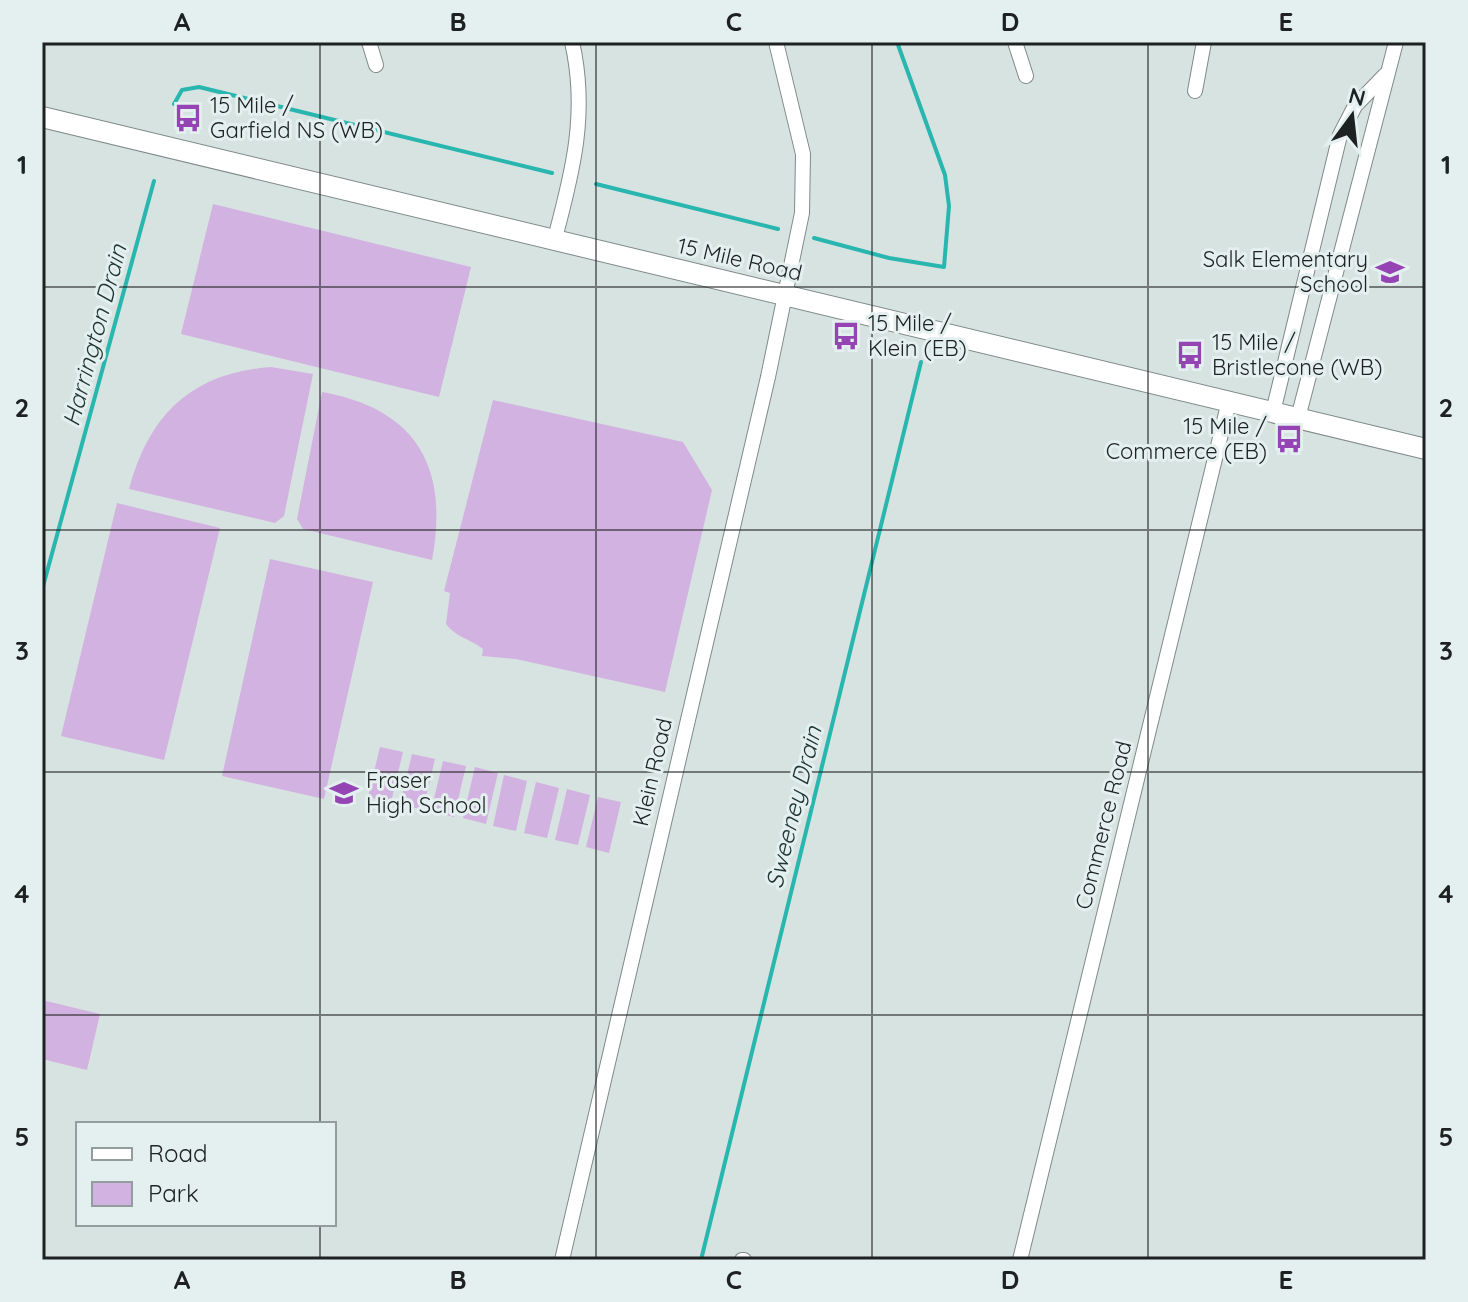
<svg xmlns="http://www.w3.org/2000/svg" width="1468" height="1302" font-family="Quicksand,sans-serif">
<rect width="100%" height="100%" fill="#d7e3e1"/>
<g fill="#d2b2e0">
<polygon points="213,204 471,267 439,397 181,334"/>
<path d="M271,367L313,374L284,516L275,523L129,489C149,414 192,373 271,367Z"/>
<path d="M322,392C418,409 449,469 432,560L303,529L297,519Z"/>
<path d="M493,400L683,442L712,490L665,692L516,659L482,656L483,649C469,638 457,638 446,624L450,593L444,591Z"/>
<polygon points="117,503 220,528 164,760 61,736"/>
<polygon points="270,559 373,582 324,799 222,776"/>
<polygon points="380,747 403,752 391,802 368,797"/>
<polygon points="412,754 435,759 423,810 400,804"/>
<polygon points="443,761 466,766 454,817 431,811"/>
<polygon points="475,767 498,773 486,824 463,818"/>
<polygon points="504,775 527,781 516,831 493,826"/>
<polygon points="536,782 559,788 547,838 524,833"/>
<polygon points="567,789 590,795 578,845 555,840"/>
<polygon points="598,797 621,802 609,853 586,847"/>
<polygon points="42,1000 100,1014 87,1070 42,1059"/>
</g>
<g fill="none" stroke-linecap="round" stroke-linejoin="round">
<g stroke="#28b6ae" stroke-width="4">
<polyline points="174,104 182,90 199,87 552,173"/>
<polyline points="596,184 778,229"/>
<polyline points="814,238 889,258 944,267 949,206 945,175 897,42"/>
<polyline points="42,590 154,181"/>
<polyline points="701,1260 921,362"/>
</g>
<defs>
<g id="street">
<polyline points="369,42 376,65"/>
<polyline points="1015,42 1026,76"/>
<polyline points="1195,91 1204,42"/>
<path d="M555,238C573,171 588,112 572,42"/>
<polyline points="1273,412 1340,135 1355,106 1385,75"/>
<polyline points="1298,418 1396,42"/>
<polyline points="562,1260 768,377 802,213 803,154 776,42"/>
<polyline points="742,1260 744,1260"/>
<polyline points="1020,1260 1229,401"/>
</g>
<polyline id="secondary" points="42,117 1426,449"/>
</defs>
<use href="#street" stroke="#7f8a89" stroke-width="16"/>
<use href="#secondary" stroke="#7f8a89" stroke-width="22"/>
<use href="#street" stroke="#fff" stroke-width="14"/>
<use href="#secondary" stroke="#fff" stroke-width="20"/>
</g>
<path fill="none" stroke="#1d2121" stroke-width="2" stroke-opacity="0.55" d="M320,42V1124M596,42V1260M872,42V1260M1148,42V1260M42,287H1426M42,530H1426M42,772H1426M42,1015H1426M320,1224V1260"/>
<defs>
<symbol id="bus-bare" viewBox="-9 -9 18 18"><path d="M-5-6H5V4H4V6H2V4H-2V6H-4V4H-5ZM-3.5-4V0h7V-4ZM-3.5 1.2v1.5H-2V1.2ZM2 1.2v1.5H3.5V1.2Z" fill="#9544b4" stroke="#e4f0ef" stroke-width="2.5" paint-order="stroke"/></symbol>
<symbol id="school-bare" viewBox="-9 -9 18 18"><path d="M0-5L7-2L0 1L-7-2ZM-4 1L0 2.5L4 1V4Q0 6-4 4Z" fill="#9544b4" stroke="#e4f0ef" stroke-width="2.5" paint-order="stroke"/></symbol>
</defs>
<g fill-rule="evenodd">
<use href="#bus-bare" x="168" y="98" width="40" height="40"/>
<use href="#school-bare" x="1370" y="252" width="40" height="40"/>
<use href="#bus-bare" x="826" y="316" width="40" height="40"/>
<use href="#bus-bare" x="1170" y="335" width="40" height="40"/>
<use href="#bus-bare" x="1269" y="419" width="40" height="40"/>
<use href="#school-bare" x="324" y="773" width="40" height="40"/>
</g>
<g text-anchor="middle" dominant-baseline="central" stroke-width="6" stroke-linejoin="round" paint-order="stroke">
<g font-size="22" fill="#1d2121" stroke="#e4f0ef" text-anchor="start">
<text x="210" y="105">15 Mile /<tspan x="210" dy="25">Garfield NS (WB)</tspan></text>
<text x="1368" y="259" text-anchor="end">Salk Elementary<tspan x="1368" dy="25">School</tspan></text>
<text x="868" y="323">15 Mile /<tspan x="868" dy="25">Klein (EB)</tspan></text>
<text x="1212" y="342">15 Mile /<tspan x="1212" dy="25">Bristlecone (WB)</tspan></text>
<text x="1267" y="426" text-anchor="end">15 Mile /<tspan x="1267" dy="25">Commerce (EB)</tspan></text>
<text x="366" y="780">Fraser<tspan x="366" dy="25">High School</tspan></text>
</g>
<g font-size="22" fill="#1d2121" stroke="#e4f0ef">
<text transform="translate(740 259) rotate(13)">15 Mile Road</text>
<text transform="translate(652 772) rotate(-77)">Klein Road</text>
<text transform="translate(1103 825) rotate(-76)">Commerce Road</text>
</g>
<g font-size="24" font-style="italic" fill="#1e3533" stroke="#e4f0ef">
<text transform="translate(94 335) rotate(-75)">Harrington Drain</text>
<text transform="translate(793 807) rotate(-76)">Sweeney Drain</text>
</g>
</g>
<rect width="1468" height="1302" fill="none" stroke="#e4f0ef" stroke-width="88"/>
<rect x="76" y="1122" width="260" height="104" fill="#e4f0ef" stroke="#949d9d" stroke-width="2"/>
<rect x="92" y="1148" width="40" height="12" fill="#ffffff" stroke="#949d9d" stroke-width="2"/>
<text x="148" y="1162" font-size="24" fill="#1d2121">Road</text>
<rect x="92" y="1182" width="40" height="24" fill="#d2b2e0" stroke="#949d9d" stroke-width="2"/>
<text x="148" y="1202" font-size="24" fill="#1d2121">Park</text>
<g transform="translate(1352 116) rotate(15)" stroke="#e4f0ef" stroke-width="6" paint-order="stroke">
<path d="M0-6L14 30L0 20L-14 30Z" fill="#1d2121"/>
<text y="-12" font-size="22" font-weight="bold" text-anchor="middle" fill="#1d2121">N</text>
</g>
<rect x="44" y="44" width="1380" height="1214" fill="none" stroke="#1d2121" stroke-width="3"/>
<g font-size="26" text-anchor="middle" font-weight="bold" fill="#1d2121">
<text x="182" y="31">A</text>
<text x="458" y="31">B</text>
<text x="734" y="31">C</text>
<text x="1010" y="31">D</text>
<text x="1286" y="31">E</text>
<text x="22" y="174">1</text>
<text x="1446" y="174">1</text>
<text x="22" y="417">2</text>
<text x="1446" y="417">2</text>
<text x="22" y="660">3</text>
<text x="1446" y="660">3</text>
<text x="22" y="903">4</text>
<text x="1446" y="903">4</text>
<text x="22" y="1146">5</text>
<text x="1446" y="1146">5</text>
<text x="182" y="1289">A</text>
<text x="458" y="1289">B</text>
<text x="734" y="1289">C</text>
<text x="1010" y="1289">D</text>
<text x="1286" y="1289">E</text>
</g>
</svg>
